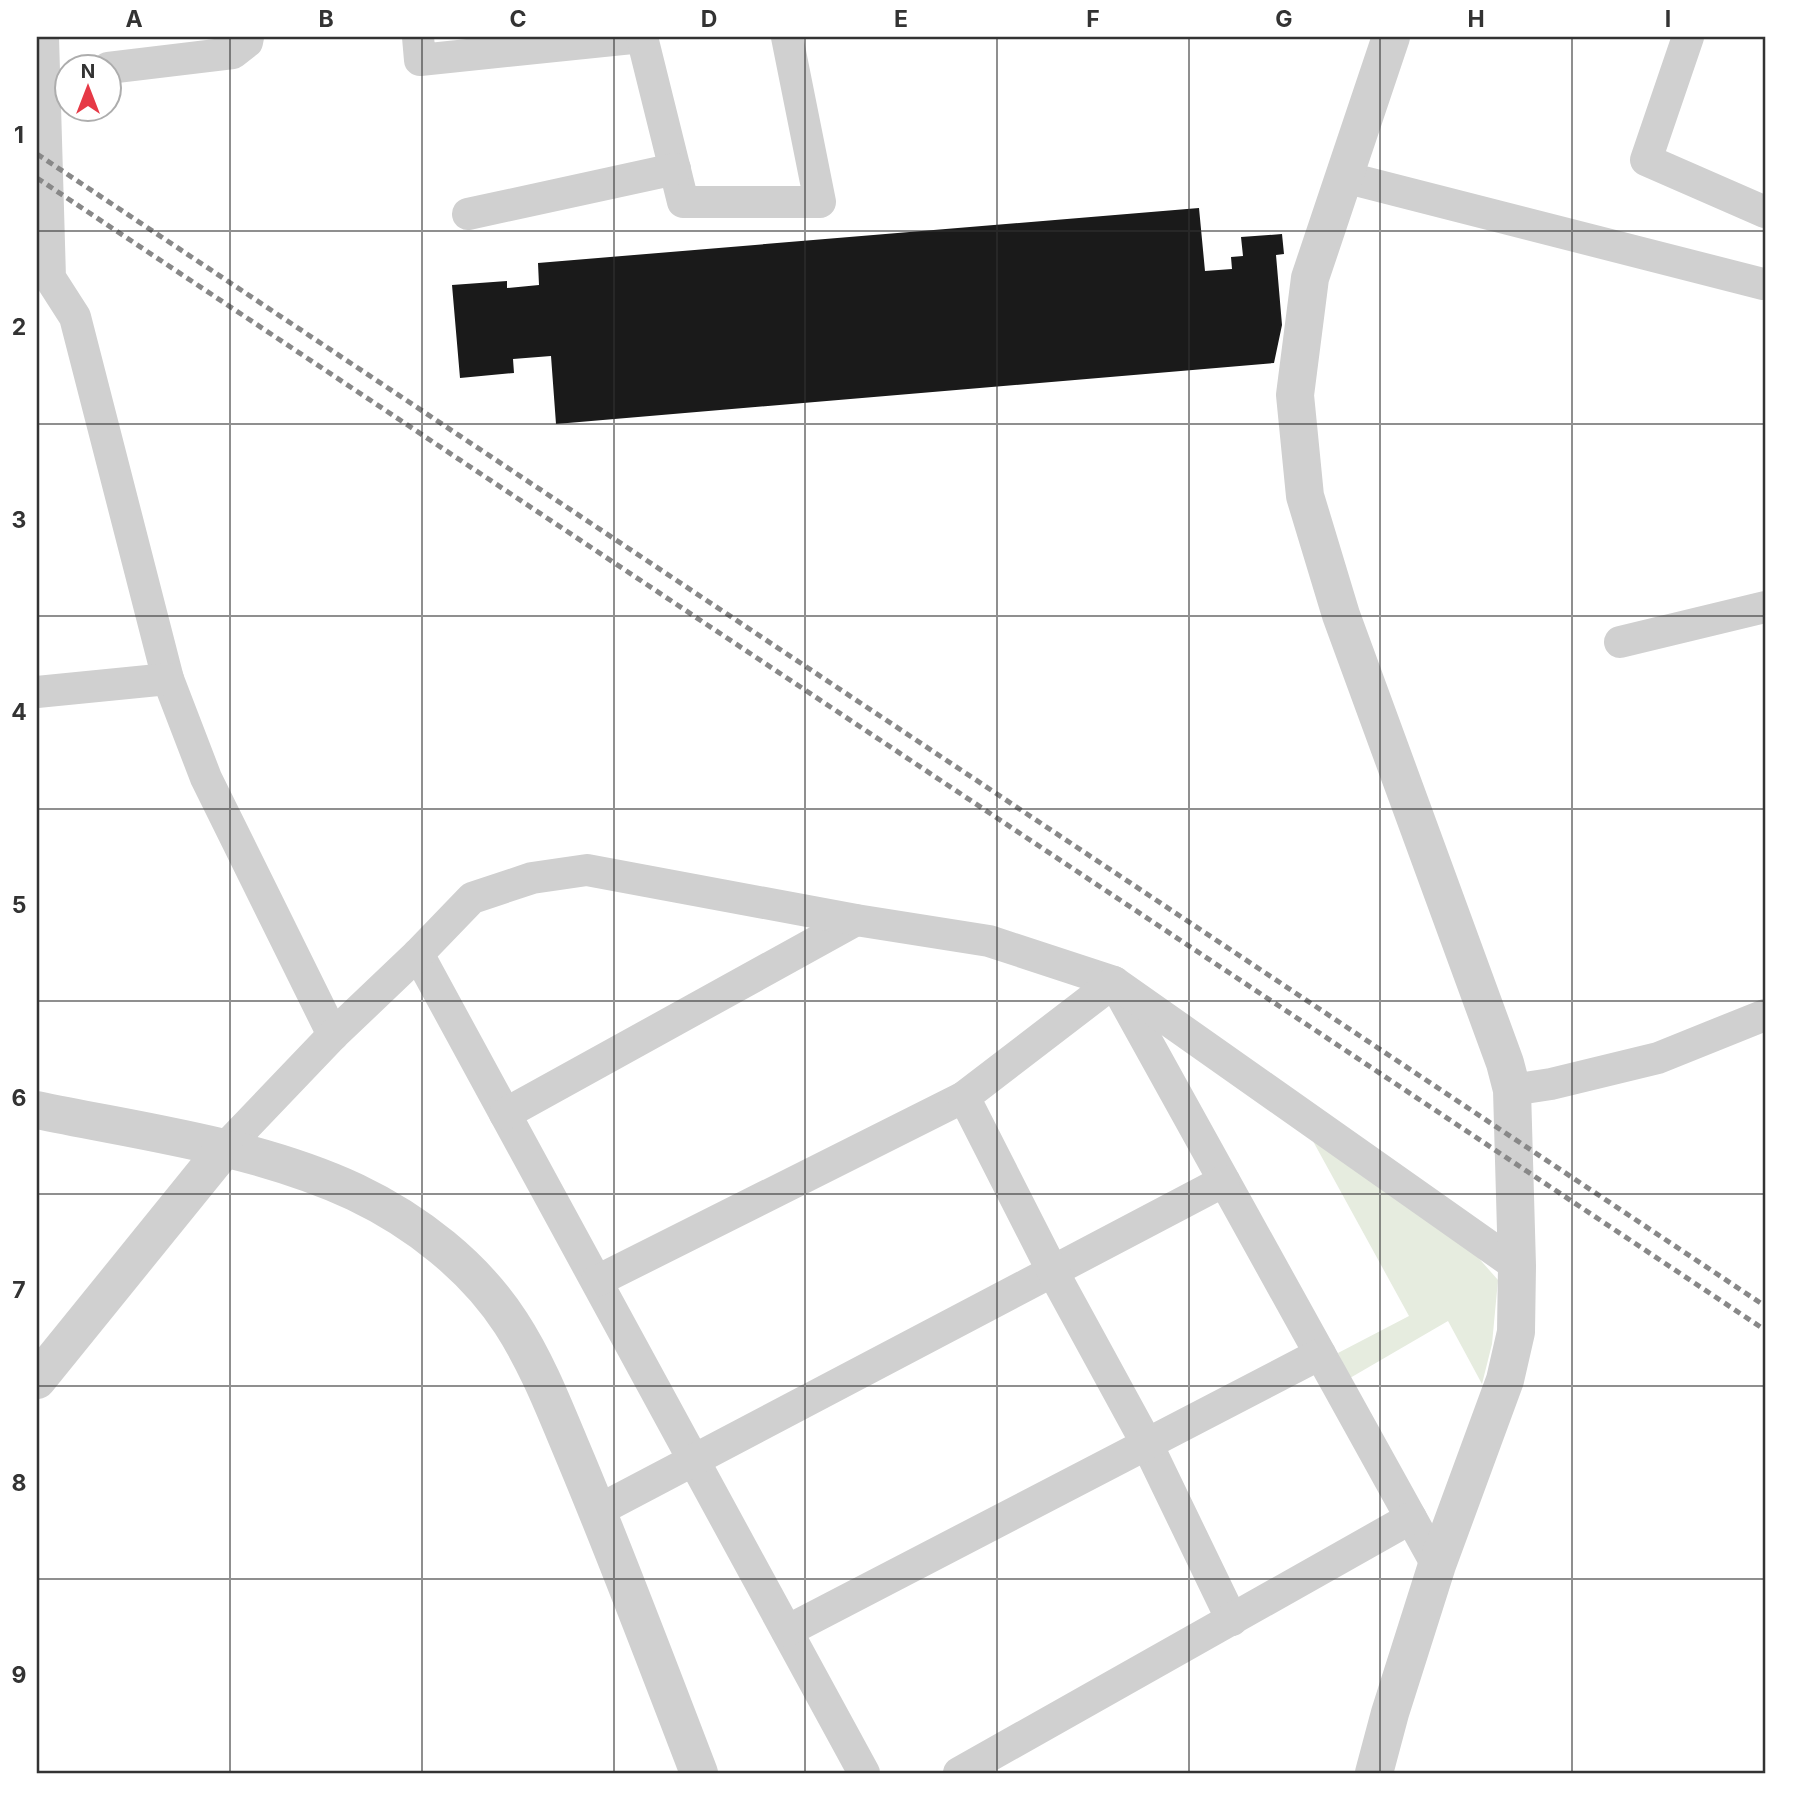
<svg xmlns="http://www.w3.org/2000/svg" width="1802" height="1810" font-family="Inter,sans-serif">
<rect width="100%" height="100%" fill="#fff"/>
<polygon fill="#e6ecdf" points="1308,1132 1460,1237 1498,1280 1492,1344 1482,1384 1448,1321 1350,1378 1338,1353 1409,1316"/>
<polygon fill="#1a1a1a" points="1199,208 1205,271 1232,269 1231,257 1243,256 1241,237 1282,234 1284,254 1276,255 1282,325 1274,363 556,424 551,356 513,359 514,373 460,378 452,285 507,281 507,288 539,285 538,263"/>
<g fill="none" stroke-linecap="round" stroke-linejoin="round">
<g stroke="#d0d0d0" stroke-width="32">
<polyline points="43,37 50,278 75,317 168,679 206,778 333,1035"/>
<polyline points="418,37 420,60 642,37"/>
<polyline points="642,37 683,202 820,202 787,37"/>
<polyline points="1688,37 1646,160 1765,212"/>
<polyline points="108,68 233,53 247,42 248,37"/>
<polyline points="1344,177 1763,284"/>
<polyline points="468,214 675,169"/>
<polyline points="1620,642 1765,607"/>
<polyline points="37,692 168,679"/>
<polyline points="418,954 864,1773"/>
<polyline points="1512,1090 1551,1084 1658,1058 1765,1015"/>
<polyline points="505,1114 856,920"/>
<polyline points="224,1149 333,1035 418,954 472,898 532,878 587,870 856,920 989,941 1114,982 1437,1565"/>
<polyline points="597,1281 964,1097"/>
<polyline points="597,1511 1224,1181"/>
<polyline points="1232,1620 1147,1444 1052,1270 964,1097 1114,982 1517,1266"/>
<polyline points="787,1631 1320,1354"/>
<polyline points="959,1773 1411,1518"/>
</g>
<g stroke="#d0d0d0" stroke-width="38">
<path d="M37,1110C142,1132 256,1146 355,1192C416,1221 474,1266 511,1323C539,1366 557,1415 577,1462C620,1565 659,1669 699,1773"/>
<polyline points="37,1380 224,1149"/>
<polyline points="1374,1773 1390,1713 1437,1565 1505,1380 1516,1332 1517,1266 1512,1090 1505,1063 1341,615 1305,496 1295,395 1310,278 1391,37"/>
</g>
<g stroke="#888" stroke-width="5" stroke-dasharray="7 5" stroke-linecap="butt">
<polyline points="37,154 1765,1306"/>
<polyline points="37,178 1765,1330"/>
</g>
</g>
<path fill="none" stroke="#333" stroke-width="2" stroke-opacity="0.55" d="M230,37V1773M422,37V1773M614,37V1773M805,37V1773M997,37V1773M1189,37V1773M1380,37V1773M1572,37V1773M37,231H1765M37,424H1765M37,616H1765M37,809H1765M37,1001H1765M37,1194H1765M37,1386H1765M37,1579H1765"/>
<rect width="1802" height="1810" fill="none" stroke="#ffffff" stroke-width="77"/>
<g transform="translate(88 88)"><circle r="33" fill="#ffffff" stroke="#adadad" stroke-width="2"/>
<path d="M0-5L12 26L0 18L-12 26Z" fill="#e63946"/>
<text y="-10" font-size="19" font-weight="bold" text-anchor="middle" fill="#333333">N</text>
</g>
<rect x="38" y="38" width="1726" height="1734" fill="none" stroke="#333" stroke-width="2.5"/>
<g font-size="23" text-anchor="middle" font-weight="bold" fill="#333">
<text x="134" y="27">A</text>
<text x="326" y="27">B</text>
<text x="518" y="27">C</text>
<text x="709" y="27">D</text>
<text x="901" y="27">E</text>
<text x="1093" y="27">F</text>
<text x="1284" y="27">G</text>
<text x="1476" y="27">H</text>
<text x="1668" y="27">I</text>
<text x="19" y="143">1</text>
<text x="19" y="335">2</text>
<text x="19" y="528">3</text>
<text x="19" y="720">4</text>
<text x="19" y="913">5</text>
<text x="19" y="1106">6</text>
<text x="19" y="1298">7</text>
<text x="19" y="1491">8</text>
<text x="19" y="1683">9</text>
</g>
</svg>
